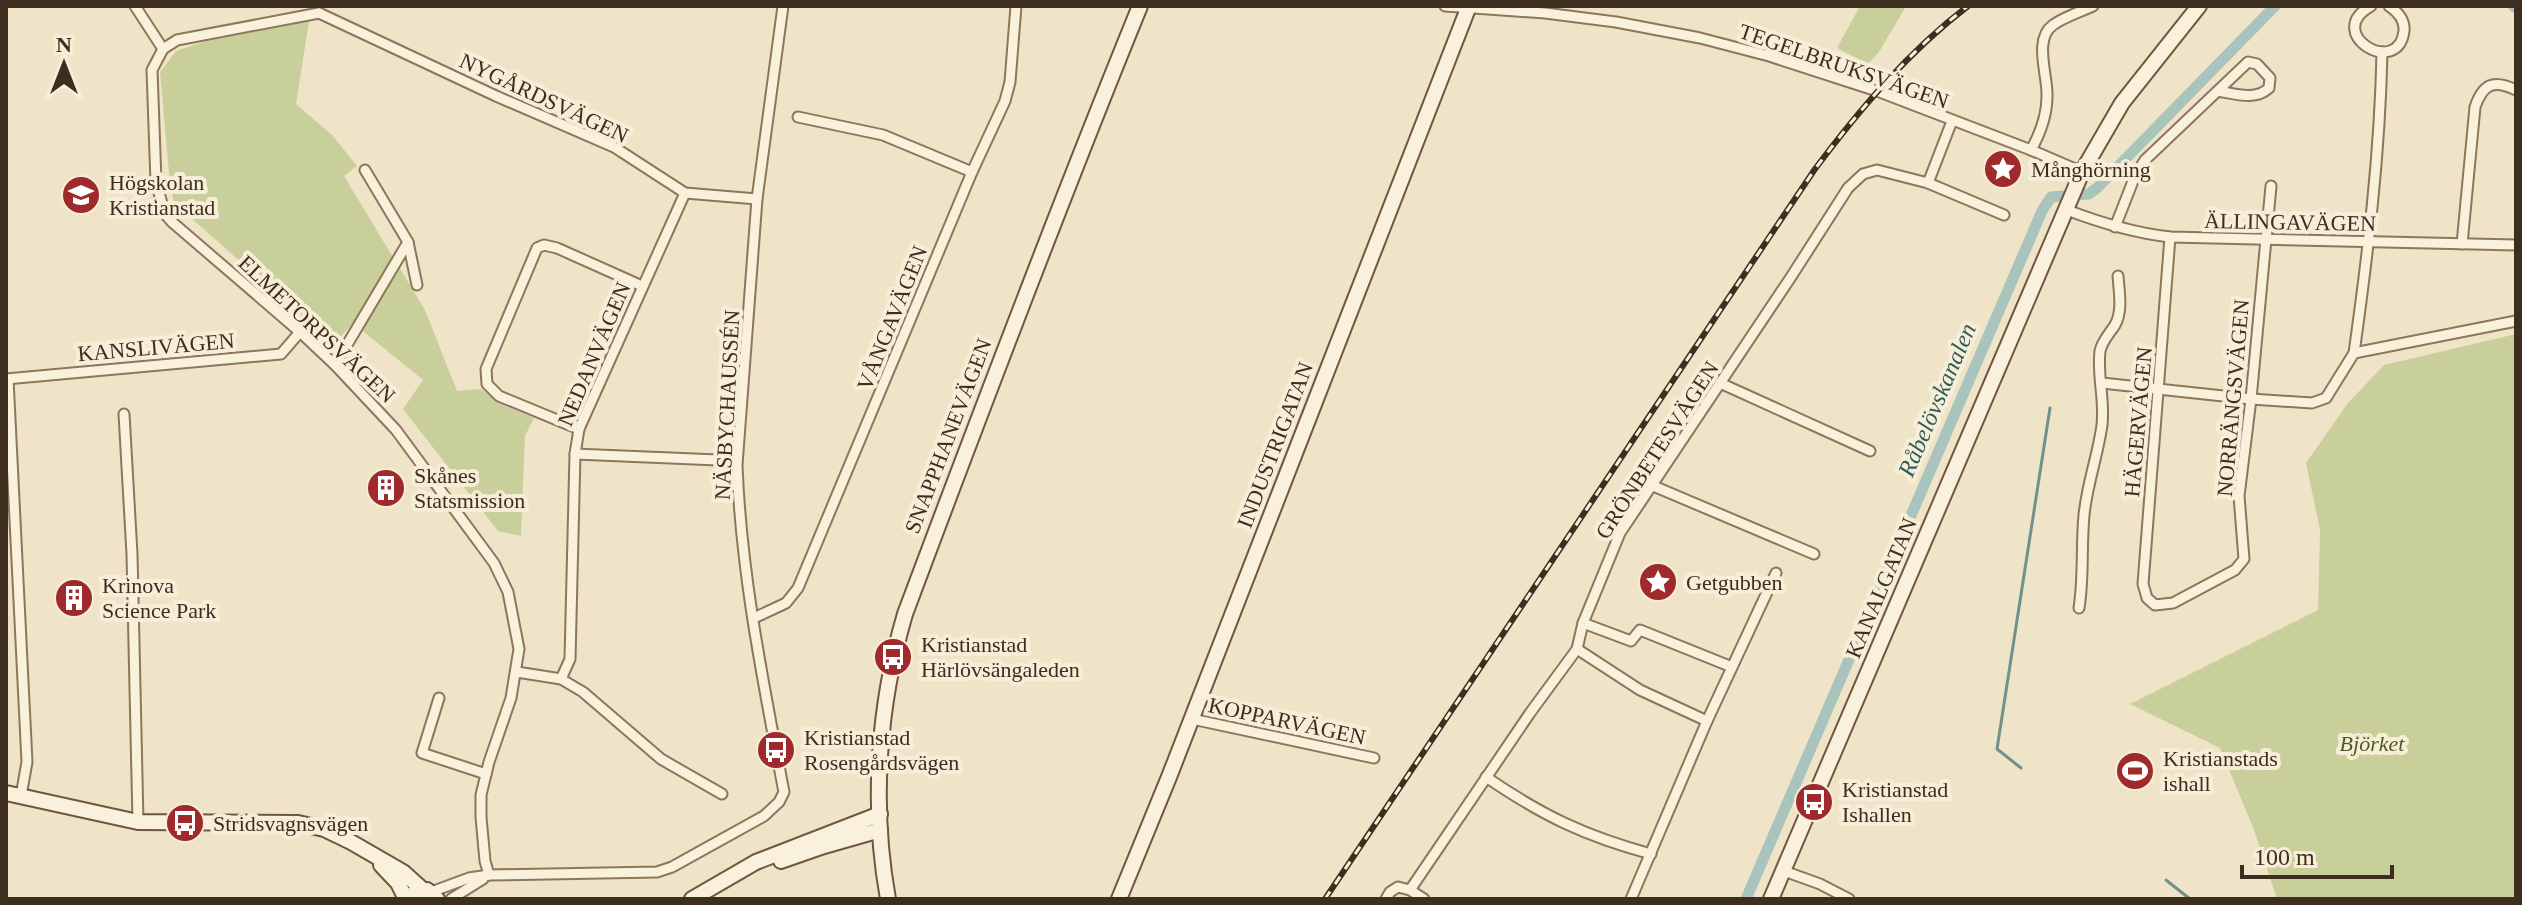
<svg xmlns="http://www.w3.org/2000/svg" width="2522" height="905" font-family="Georgia,serif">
<rect width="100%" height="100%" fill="#f0e4c8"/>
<g fill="#c9cf9b">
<polygon points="1860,6 1906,6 1879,52 1868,64 1837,48"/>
<polygon points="309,21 296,104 333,136 357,166 344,176 425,310 457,391 481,389 505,406 534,418 525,436 521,536 498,531 403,409 423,380 353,323 334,344 174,203 170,184 160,72 176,51 206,41"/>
<polygon points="2516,334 2516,899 2277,899 2254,830 2220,748 2130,704 2318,610 2320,530 2306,463 2348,403 2384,365"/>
</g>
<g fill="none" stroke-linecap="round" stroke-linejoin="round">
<g stroke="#6f938a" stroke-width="3">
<polyline points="2021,768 1997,749 2050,408"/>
<polyline points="2166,880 2190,899"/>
</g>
<g stroke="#a9c4bc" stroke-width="11">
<polyline points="2513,6 2516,8"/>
<polyline points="1746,899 2042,211 2051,197 2089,194 2097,188 2275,6"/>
</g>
<defs>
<g id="street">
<polyline points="135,6 163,49"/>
<polyline points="1445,6 1545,13 1616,22 1700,38 1769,56 1877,91 2031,150 2082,172"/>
<path d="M2371,6C2322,33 2398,79 2404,31C2405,20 2398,12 2389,6"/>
<polyline points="319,13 177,40 163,49 152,70 156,182 165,214 172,222 300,332 335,365 396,430 494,563 508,592 519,649 511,698 489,762 481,795 481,817 485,861 489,875"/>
<polyline points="319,13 496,96 614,147 685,193 757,199"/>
<polyline points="798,117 883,135 972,172"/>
<path d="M2031,150C2040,134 2047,115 2047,96C2048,76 2033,39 2053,25C2064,17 2080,12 2093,6"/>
<polyline points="365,170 408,242 417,285"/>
<polyline points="1928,183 1952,121"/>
<path d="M2067,210C2101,223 2134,233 2170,237L2516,245"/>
<path d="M2115,227L2135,176L2145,160L2248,62L2257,64L2270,78L2269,88C2255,101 2236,94 2218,91"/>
<polyline points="2170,237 2143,584 2147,598 2155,605 2173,603 2235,570 2244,559 2239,496 2251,399 2271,186"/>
<path d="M2462,244L2475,107C2483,84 2493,79 2516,90"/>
<path d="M2354,353C2368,253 2380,153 2382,52"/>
<polyline points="335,365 408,242"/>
<polyline points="6,379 281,354 300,332"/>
<polyline points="8,379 27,762 21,796"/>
<polyline points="1720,383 1870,451"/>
<polyline points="2102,383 2251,399 2312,403 2326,398 2354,353 2516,321"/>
<polyline points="124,414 132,554 138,822"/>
<polyline points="579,429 499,396 487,384 486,369 537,248 544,245 557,248 642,286"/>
<polyline points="575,454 718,460"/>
<polyline points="1651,485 1814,554"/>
<path d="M2079,608C2084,577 2081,546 2084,515C2087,484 2098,455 2102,425C2105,400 2097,376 2100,351C2102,341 2110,333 2115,325C2123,311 2119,291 2118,276"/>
<polyline points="754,618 786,603 798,588 972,172 1005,101 1010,82 1016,6"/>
<polyline points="1583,623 1631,641 1640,630 1732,667"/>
<polyline points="1577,649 1640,690 1707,721"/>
<polyline points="517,672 561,679 583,692 661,759 722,794"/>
<polyline points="561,679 570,659 575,454 579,429 685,193"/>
<polyline points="439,698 422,753 486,774"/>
<polyline points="1192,719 1374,758"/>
<path d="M1486,777C1543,816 1585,836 1651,854"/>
<polyline points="1784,871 1820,884 1849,899"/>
<polyline points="1410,890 1530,713 1577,649 1583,623 1620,533 1791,277 1848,188 1863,174 1877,170 1928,183 2004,215"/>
<path d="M431,892L469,878L489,875L657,872L672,867L764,816L779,802L784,792L783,787C763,681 741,573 737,465L757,199L783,6"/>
<polyline points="451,899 483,879"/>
<polyline points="1386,899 1390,892 1398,887 1410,890 1424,899"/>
<polyline points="1631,899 1707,721 1776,573"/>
</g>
<g id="secondary">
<polyline points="6,793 138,822 298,823 324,829 351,842 403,872 423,890"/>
<polyline points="781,861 824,846 880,830"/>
<polyline points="381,865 398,883 406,899"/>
<polyline points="414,893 427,890 437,899"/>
<polyline points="692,899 756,862 880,814"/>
<path d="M888,899C871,805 878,706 905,614C981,411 1058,207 1140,6"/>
<polyline points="1119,899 1169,777 1469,6"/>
<polyline points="1771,899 2082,172 2122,103 2199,6"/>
</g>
</defs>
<use href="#street" stroke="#8d765c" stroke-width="13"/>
<use href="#secondary" stroke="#6f573f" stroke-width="18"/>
<use href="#street" stroke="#faf1dc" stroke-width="9"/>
<use href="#secondary" stroke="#faf1dc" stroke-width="14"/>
<defs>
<path id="rail" d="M1325,899L1815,169C1860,109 1908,52 1968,6"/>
</defs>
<use href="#rail" stroke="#3d2e20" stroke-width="6"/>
<use href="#rail" stroke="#f7eed8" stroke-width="3" stroke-dasharray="9" stroke-linecap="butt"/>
</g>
<defs>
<symbol id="sight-disc" viewBox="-11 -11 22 22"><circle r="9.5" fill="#9e2a2b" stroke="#f7eed8"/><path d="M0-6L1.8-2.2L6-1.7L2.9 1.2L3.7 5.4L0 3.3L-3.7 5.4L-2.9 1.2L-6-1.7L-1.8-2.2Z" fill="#fff"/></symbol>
<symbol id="university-disc" viewBox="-11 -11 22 22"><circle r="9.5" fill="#9e2a2b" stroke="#f7eed8"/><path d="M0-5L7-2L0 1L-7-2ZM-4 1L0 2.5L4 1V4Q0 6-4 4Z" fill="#fff"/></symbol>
<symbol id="building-disc" viewBox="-11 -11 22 22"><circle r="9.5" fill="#9e2a2b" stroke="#f7eed8"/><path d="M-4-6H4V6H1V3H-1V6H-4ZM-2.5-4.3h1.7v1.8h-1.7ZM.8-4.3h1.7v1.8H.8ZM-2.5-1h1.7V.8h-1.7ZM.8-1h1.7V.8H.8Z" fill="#fff"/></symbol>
<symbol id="bus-disc" viewBox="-11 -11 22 22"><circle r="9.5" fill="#9e2a2b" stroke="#f7eed8"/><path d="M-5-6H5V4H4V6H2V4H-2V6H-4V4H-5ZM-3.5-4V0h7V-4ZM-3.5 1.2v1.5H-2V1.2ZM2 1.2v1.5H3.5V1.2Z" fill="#fff"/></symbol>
<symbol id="stadium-disc" viewBox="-11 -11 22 22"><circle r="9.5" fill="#9e2a2b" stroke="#f7eed8"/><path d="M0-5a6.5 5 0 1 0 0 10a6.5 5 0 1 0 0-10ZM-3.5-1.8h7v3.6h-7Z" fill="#fff"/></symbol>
</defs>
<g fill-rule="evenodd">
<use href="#sight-disc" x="1981" y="147" width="44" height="44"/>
<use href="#university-disc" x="59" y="173" width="44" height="44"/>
<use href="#building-disc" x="364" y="466" width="44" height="44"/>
<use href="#sight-disc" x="1636" y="560" width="44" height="44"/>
<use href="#building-disc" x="52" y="576" width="44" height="44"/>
<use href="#bus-disc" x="871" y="635" width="44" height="44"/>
<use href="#bus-disc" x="754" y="728" width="44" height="44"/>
<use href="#stadium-disc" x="2113" y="749" width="44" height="44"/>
<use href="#bus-disc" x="1792" y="780" width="44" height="44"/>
<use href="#bus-disc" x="163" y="801" width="44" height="44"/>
</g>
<g text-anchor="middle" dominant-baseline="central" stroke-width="8" stroke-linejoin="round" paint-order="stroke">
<g font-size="22" fill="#3d2e20" stroke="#f7eed8">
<text transform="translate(1844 66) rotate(19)">TEGELBRUKSVÄGEN</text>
<text transform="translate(544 98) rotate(25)">NYGÅRDSVÄGEN</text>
<text transform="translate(2290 222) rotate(1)">ÄLLINGAVÄGEN</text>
<text transform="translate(892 318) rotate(-68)">VÅNGAVÄGEN</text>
<text transform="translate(317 329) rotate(43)">ELMETORPSVÄGEN</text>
<text transform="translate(156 347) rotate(-5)">KANSLIVÄGEN</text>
<text transform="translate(594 354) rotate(-67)">NEDANVÄGEN</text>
<text transform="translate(2233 398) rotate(-85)">NORRÄNGSVÄGEN</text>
<text transform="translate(727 405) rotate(-87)">NÄSBYCHAUSSÉN</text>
<text transform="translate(2138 422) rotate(-85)">HÄGERVÄGEN</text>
<text transform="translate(948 436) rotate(-69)">SNAPPHANEVÄGEN</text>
<text transform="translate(1275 445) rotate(-69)">INDUSTRIGATAN</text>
<text transform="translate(1657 450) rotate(-57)">GRÖNBETESVÄGEN</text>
<text transform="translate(1881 588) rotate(-67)">KANALGATAN</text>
<text transform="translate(1287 721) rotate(12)">KOPPARVÄGEN</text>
</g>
<g font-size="22" fill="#3d2e20" stroke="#f7eed8" text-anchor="start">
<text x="2031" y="169">Månghörning</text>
<text x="109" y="182">Högskolan<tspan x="109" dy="25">Kristianstad</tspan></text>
<text x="414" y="475">Skånes<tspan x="414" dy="25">Statsmission</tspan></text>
<text x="1686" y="582">Getgubben</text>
<text x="102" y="585">Krinova<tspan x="102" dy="25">Science Park</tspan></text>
<text x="921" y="644">Kristianstad<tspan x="921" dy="25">Härlövsängaleden</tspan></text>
<text x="804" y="737">Kristianstad<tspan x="804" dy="25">Rosengårdsvägen</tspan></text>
<text x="2163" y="758">Kristianstads<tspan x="2163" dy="25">ishall</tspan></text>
<text x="1842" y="789">Kristianstad<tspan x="1842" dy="25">Ishallen</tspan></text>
<text x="213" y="823">Stridsvagnsvägen</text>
</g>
<g font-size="22" font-style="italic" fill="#4d5a26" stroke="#f7eed8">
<text x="2372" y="743">Björket</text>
</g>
<g font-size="24" font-style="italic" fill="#2f5d5a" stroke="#f7eed8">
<text transform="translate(1937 400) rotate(-67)">Råbelövskanalen</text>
</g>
</g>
<rect width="2522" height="905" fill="none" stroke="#3d2e20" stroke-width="16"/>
<g transform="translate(64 64)" stroke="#f7eed8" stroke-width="6" paint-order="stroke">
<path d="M0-6L14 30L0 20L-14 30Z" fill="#3d2e20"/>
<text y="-12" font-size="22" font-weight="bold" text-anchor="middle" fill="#3d2e20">N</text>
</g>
<path d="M2242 865v12h150v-12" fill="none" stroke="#3d2e20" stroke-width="4"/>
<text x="2254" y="865" font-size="24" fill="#3d2e20" stroke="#f7eed8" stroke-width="6" paint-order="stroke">100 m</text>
</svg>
